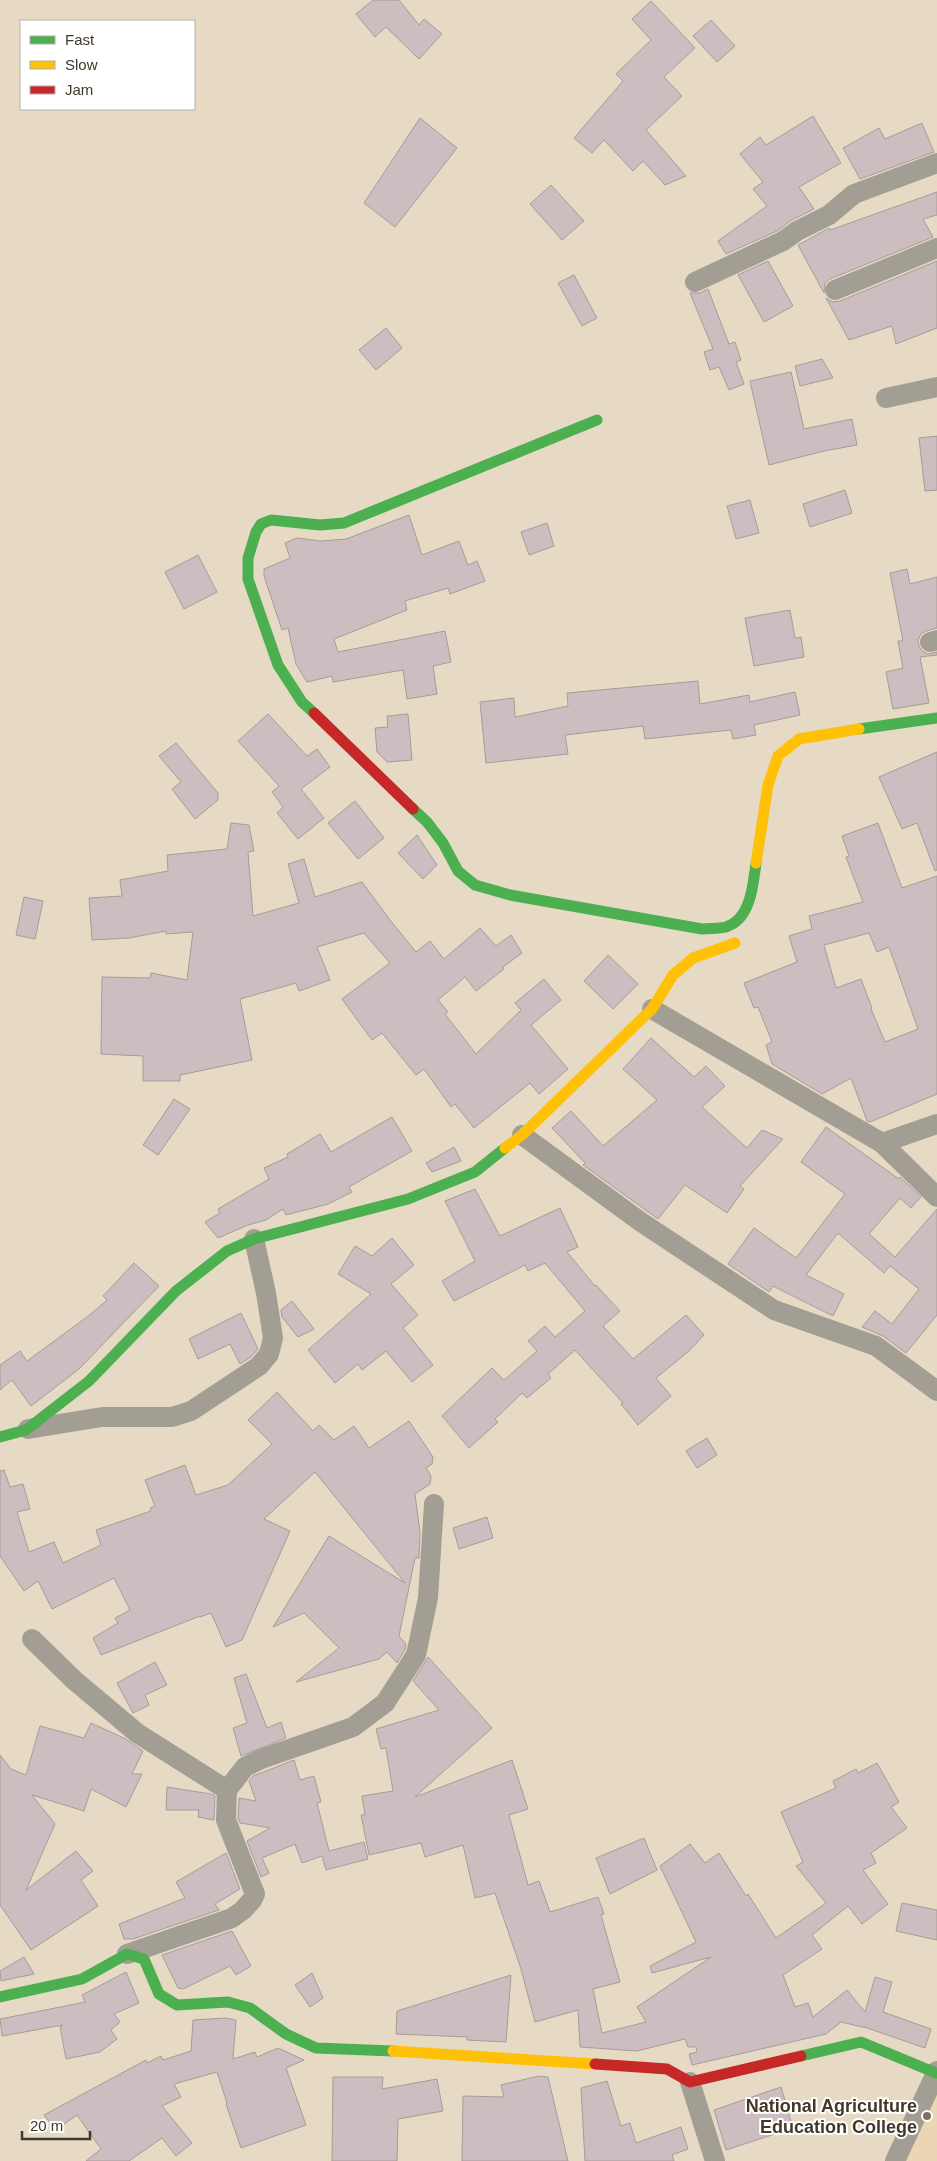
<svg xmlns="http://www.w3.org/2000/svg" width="937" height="2161" font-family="Helvetica,sans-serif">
<rect width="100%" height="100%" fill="#e6dac5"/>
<polygon fill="#ead6b4" points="937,2070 937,2161 896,2161"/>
<g fill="#ccbdc0" stroke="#a69c98" fill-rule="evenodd">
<polygon points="373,0 399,0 419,25 424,19 442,34 419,59 386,27 375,37 356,14"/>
<polygon points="651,1 695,48 664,77 682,96 646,130 686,176 665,185 643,161 633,171 604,140 592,153 574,138 623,81 616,74 651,40 632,19"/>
<polygon points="711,20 735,46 717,62 693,36"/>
<polygon points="813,116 841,163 799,187 814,209 792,220 777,231 726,254 718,241 767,206 753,189 763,182 740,154 760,137 766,145"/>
<polygon points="420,118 457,148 395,227 364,203"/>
<polygon points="922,123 934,152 860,179 843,148 879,128 885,139"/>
<polygon points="551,185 584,221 562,240 530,204"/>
<polygon points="937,192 937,215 923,219 933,237 830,279 825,283 824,293 798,245 829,228 830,230"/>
<polygon points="768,261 793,306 764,322 738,275"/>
<polygon points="937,261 937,328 896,344 892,326 849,340 826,298 833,302 840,301"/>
<polygon points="574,275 597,318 582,326 558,283"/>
<polygon points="708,289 729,344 735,342 741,360 736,362 744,384 729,390 719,367 710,370 704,352 713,349 690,293 700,293"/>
<polygon points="386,328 402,348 376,370 359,350"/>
<polygon points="822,359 833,378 800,386 795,366"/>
<polygon points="791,372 804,429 852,419 857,445 824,451 769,465 750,381"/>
<polygon points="937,436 937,490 925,491 919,438"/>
<polygon points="845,490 852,513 810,527 803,504"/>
<polygon points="750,500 759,533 736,539 727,506"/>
<polygon points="409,515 422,555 459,541 468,565 477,561 485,581 450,594 448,588 405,601 407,610 334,639 338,652 445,631 451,662 433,666 437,694 407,699 403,670 333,682 332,676 307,682 296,664 288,628 282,630 264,576 264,569 290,558 285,543 297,538 321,541 346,539"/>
<polygon points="547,523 554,546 529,555 521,532"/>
<polygon points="198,555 217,592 184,609 165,572"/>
<polygon points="907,569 910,584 937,577 937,628 926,631 921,634 918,640 919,646 922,651 928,654 937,652 937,655 920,657 929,703 893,709 886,672 903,668 898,641 903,641 890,573"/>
<polygon points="790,610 795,638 801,637 804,657 754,666 745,618"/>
<polygon points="698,681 700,704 749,695 750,702 795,692 800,715 754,725 756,735 733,739 731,730 645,739 643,726 565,735 568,754 486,763 480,702 514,698 515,717 568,706 567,693"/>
<polygon points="268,714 307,756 317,749 330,767 301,789 324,818 298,839 277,813 283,807 272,792 279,786 238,741"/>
<polygon points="408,714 412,760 387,762 377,752 375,728 388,727 387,716"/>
<polygon points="176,743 218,793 218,800 195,819 172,789 181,782 159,756"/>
<polygon points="937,752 937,870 935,871 917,823 902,829 879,777"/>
<polygon points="355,801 384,838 358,859 328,823"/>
<polygon points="231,823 249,825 254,851 248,852 253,916 299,903 288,864 304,859 315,897 362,882 390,920 416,952 430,941 444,959 480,928 496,946 511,935 522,953 503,967 504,969 476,991 465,977 438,1000 448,1012 445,1014 476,1054 521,1010 515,1003 544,979 561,1000 531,1025 568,1069 539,1094 530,1083 474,1128 455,1104 451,1107 424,1069 416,1075 382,1033 372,1040 342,999 390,963 364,933 317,947 330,980 299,991 296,983 240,999 252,1060 180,1075 180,1081 143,1081 143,1056 101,1054 102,977 150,978 151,973 187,980 193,932 166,934 166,931 129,938 92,940 89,898 122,896 120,880 168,871 167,855 227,849"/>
<path d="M878,823L902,888L937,876V1094L870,1122L867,1121L851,1078L822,1094L772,1064L766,1045L772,1042L758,1007L754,1008L744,983L797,962L789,936L812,929L809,916L863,902L846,857L849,856L842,836ZM869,933L877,952L889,947L918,1029L885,1042L871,1009L872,1008L861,979L836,988L824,945Z"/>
<polygon points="417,835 437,865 423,879 398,853"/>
<polygon points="24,897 43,901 35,939 16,935"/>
<polygon points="608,955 638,984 613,1009 584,981"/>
<polygon points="651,1038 694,1077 706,1066 725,1086 702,1107 747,1148 762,1130 783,1139 740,1186 744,1189 727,1213 685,1185 658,1219 583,1165 585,1163 552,1128 571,1111 603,1146 657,1100 623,1069"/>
<polygon points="174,1099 190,1109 158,1155 143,1145"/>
<polygon points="392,1117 412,1151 349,1187 352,1192 328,1204 286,1215 283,1209 266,1220 248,1225 218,1238 205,1222 220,1213 218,1209 269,1179 264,1168 288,1157 287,1154 320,1134 331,1152"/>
<polygon points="826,1127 899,1179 900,1177 921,1197 911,1208 900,1198 869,1234 895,1257 937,1209 937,1315 906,1353 883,1336 862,1327 875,1311 892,1324 919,1289 890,1266 884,1273 838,1233 806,1275 844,1294 833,1316 773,1286 769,1292 728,1264 754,1228 796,1258 845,1194 801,1162"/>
<polygon points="454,1147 461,1161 432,1172 426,1163"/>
<polygon points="475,1189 500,1236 560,1208 578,1247 567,1252 595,1286 596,1285 620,1311 603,1326 633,1359 686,1315 704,1335 689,1351 656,1378 671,1396 638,1425 621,1404 623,1403 575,1350 548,1374 551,1378 527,1398 522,1393 495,1419 498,1422 469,1448 442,1416 492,1368 504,1380 537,1351 528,1341 545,1326 555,1337 585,1311 545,1263 528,1271 525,1265 454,1301 442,1281 475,1261 445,1201"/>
<polygon points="392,1238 414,1265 391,1284 418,1315 403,1328 433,1365 412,1382 386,1351 362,1370 358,1364 335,1383 308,1350 371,1294 338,1274 355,1246 372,1256"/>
<polygon points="134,1263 159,1286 79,1369 31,1406 12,1380 0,1390 0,1365 20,1351 27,1361 91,1314 107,1300 103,1296"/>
<polygon points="292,1301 314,1329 298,1337 282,1317 281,1310"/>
<polygon points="241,1313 258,1349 251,1357 240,1364 230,1344 198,1359 189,1339"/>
<polygon points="277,1392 313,1431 319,1425 334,1440 354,1426 369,1448 409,1421 433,1457 432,1464 426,1468 431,1476 430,1484 415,1494 420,1532 419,1558 415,1558 399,1636 406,1644 405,1650 397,1663 387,1652 379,1659 296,1682 339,1648 304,1613 273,1627 329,1536 405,1583 315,1472 264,1519 290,1531 242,1640 226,1647 211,1613 200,1617 200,1616 101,1655 93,1638 118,1623 115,1618 130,1610 114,1578 52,1609 38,1581 24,1591 0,1556 0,1471 4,1470 10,1487 23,1484 30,1509 17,1512 29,1552 54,1542 63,1563 101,1545 96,1530 151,1511 150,1508 155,1506 145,1480 185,1465 196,1495 228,1485 272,1444 248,1420"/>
<polygon points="707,1438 717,1455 697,1468 686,1451"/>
<polygon points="487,1517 493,1538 459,1549 453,1528"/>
<polygon points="428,1657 492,1728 415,1797 512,1760 528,1809 509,1815 528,1885 539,1881 550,1912 598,1897 604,1914 601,1915 620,1982 593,1989 602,2033 646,2022 637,2007 711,1957 652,1973 650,1966 696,1942 660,1866 690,1844 705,1863 719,1853 746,1896 748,1894 776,1938 826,1903 796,1866 803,1862 781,1812 836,1788 833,1781 856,1769 858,1773 877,1763 899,1802 891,1807 907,1828 871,1853 876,1863 863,1870 888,1904 862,1924 848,1906 812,1935 822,1949 783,1975 795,2007 808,2003 813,2017 847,1990 865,2012 875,1977 892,1982 883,2012 931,2029 925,2048 867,2028 841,2022 826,2034 692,2065 689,2054 697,2052 696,2047 688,2047 685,2039 637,2051 580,2047 578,2010 535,2022 521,1969 495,1893 475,1898 463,1845 425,1857 421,1843 369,1855 361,1815 365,1815 362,1796 393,1791 386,1748 381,1749 376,1729 439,1710 413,1681"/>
<polygon points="155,1662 167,1685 145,1695 149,1705 133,1713 117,1683"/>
<polygon points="246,1674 267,1728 281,1722 286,1738 241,1756 233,1728 247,1723 234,1678"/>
<polygon points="91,1723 126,1739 143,1751 132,1774 142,1774 126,1807 91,1789 84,1811 32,1795 55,1824 26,1890 76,1851 93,1871 81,1880 98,1906 31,1950 0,1905 0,1755 11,1769 26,1775 40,1726 84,1738"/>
<polygon points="294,1760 300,1780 314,1776 321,1802 317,1803 329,1851 364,1842 368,1859 326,1870 322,1856 302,1863 295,1844 262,1858 269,1873 261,1877 247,1841 270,1828 240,1823 238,1818 239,1798 256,1801 249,1781 253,1776"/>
<polygon points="167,1787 211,1794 215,1796 214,1820 198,1817 199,1810 166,1810"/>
<polygon points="644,1838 657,1870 610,1894 596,1858"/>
<polygon points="226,1853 240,1889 215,1904 219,1910 133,1939 124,1939 119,1924 185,1898 176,1882"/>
<polygon points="902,1903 937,1910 937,1940 896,1931"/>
<polygon points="232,1931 251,1966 236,1975 230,1966 183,1989 178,1988 162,1955"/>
<polygon points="24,1957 34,1974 1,1981 0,1971"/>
<polygon points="126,1972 139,2003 114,2014 120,2022 111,2030 117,2039 100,2052 66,2059 60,2027 63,2025 2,2036 0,2019 85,2002 82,1995"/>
<polygon points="312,1973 323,1998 310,2007 295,1985"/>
<polygon points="511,1975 506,2042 467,2040 467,2037 396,2034 397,2011"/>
<polygon points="226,2018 236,2020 233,2059 255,2052 257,2057 278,2048 304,2060 286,2068 306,2125 241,2148 226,2104 227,2103 217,2072 174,2084 181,2097 162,2106 192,2143 176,2156 162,2138 129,2161 86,2161 101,2149 77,2115 56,2130 44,2115 146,2060 147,2063 161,2056 163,2060 191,2051 193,2020"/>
<polygon points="539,2076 548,2077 568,2161 462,2161 463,2096 504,2097 501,2085"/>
<polygon points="333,2077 383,2077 382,2089 437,2079 443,2111 398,2119 397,2161 332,2161"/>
<polygon points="607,2081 621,2126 630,2123 636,2143 681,2127 688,2149 672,2155 674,2161 585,2161 581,2088"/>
<polygon points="781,2087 793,2128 726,2150 714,2110"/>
</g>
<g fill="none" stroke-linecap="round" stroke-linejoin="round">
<g stroke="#a39e94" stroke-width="20">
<polyline points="695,282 783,241 797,231 829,215 854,194 937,163"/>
<polyline points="835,290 937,248"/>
<polyline points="886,398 937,387"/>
<polyline points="930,642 937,640"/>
<polyline points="652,1009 882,1143 937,1197"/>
<polyline points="522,1135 641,1222 774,1310 876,1346 937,1391"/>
<polyline points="882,1143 937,1124"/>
<polyline points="28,1429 102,1417 172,1417 191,1411 259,1366 269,1354 273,1338 266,1293 254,1239"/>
<polyline points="32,1639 74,1680 137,1733 227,1790"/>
<polyline points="127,1954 232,1918 243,1910 252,1900 255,1894 226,1820 227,1790 245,1767 261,1759 353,1727 385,1703 416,1655 428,1598 434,1504"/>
<polyline points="690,2082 715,2161"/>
<polyline points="895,2161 937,2071"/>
</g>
<g stroke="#4caf50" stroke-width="11">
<polyline points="314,713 302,702 278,665 248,579 248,558 256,532 261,524 271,520 320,525 344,523 597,420"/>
<polyline points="859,729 937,718"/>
<path d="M413,809L427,822L443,843L458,871L475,885L510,895L702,929C709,928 719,929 726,927C751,919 753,885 756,863"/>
<polyline points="0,1437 26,1430 89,1381 176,1291 227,1251 254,1239 408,1199 475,1172 505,1148"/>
<polyline points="0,1997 82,1979 127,1954 144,1959 159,1994 177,2005 228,2002 250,2008 286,2034 316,2048 393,2051"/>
<polyline points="801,2056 861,2042 936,2073"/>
</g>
<g stroke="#ffc107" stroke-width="11">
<polyline points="756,863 768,785 778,756 799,739 859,729"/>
<polyline points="505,1148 522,1135 652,1009 673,975 693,958 735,943"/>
<polyline points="393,2051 595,2064"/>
</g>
<g stroke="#c62828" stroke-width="11">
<polyline points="314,713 413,809"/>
<polyline points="595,2064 667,2069 690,2082 801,2056"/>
</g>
</g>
<circle fill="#7b7160" stroke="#fff" stroke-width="2" cx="927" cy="2116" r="5"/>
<g text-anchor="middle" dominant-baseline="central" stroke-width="4" stroke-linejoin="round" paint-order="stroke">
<g font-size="18" font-weight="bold" fill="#41382a" stroke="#fff" text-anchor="end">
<text x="917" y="2106">National Agriculture<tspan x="917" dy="21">Education College</tspan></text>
</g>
</g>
<rect x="20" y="20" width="175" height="90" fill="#ffffff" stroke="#b3afaa"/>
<rect x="30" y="36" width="25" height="8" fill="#4caf50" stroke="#b3afaa"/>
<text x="65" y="45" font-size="15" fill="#41382a">Fast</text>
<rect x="30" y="61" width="25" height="8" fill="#ffc107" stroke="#b3afaa"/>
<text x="65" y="70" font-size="15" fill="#41382a">Slow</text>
<rect x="30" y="86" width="25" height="8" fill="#c62828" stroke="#b3afaa"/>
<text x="65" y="95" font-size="15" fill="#41382a">Jam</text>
<path d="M22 2131v8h68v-8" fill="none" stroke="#41382a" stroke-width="2.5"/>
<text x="30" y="2131" font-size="15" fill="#41382a" stroke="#ffffff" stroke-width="4" paint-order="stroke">20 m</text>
</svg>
